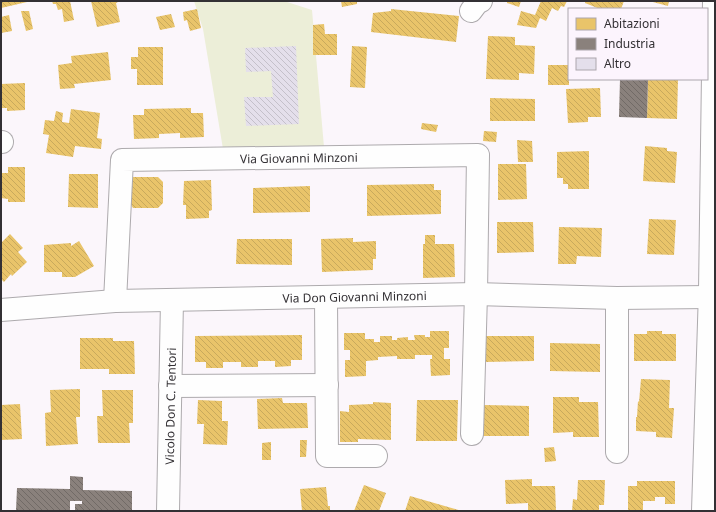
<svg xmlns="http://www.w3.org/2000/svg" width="716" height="512" font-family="'Noto Sans',sans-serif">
<defs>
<pattern id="homes-back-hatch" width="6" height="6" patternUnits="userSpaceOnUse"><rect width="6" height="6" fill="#e9c46a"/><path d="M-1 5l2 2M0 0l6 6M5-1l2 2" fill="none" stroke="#c8a95c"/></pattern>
<pattern id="industry-back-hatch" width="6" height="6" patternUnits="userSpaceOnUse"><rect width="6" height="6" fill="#8a817c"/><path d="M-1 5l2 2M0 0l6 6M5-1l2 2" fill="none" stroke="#716a66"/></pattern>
<pattern id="building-back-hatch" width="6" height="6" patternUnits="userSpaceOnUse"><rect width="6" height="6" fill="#e4dfeb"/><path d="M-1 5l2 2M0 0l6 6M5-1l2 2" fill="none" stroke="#c4c0ca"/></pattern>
</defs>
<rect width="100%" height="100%" fill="#fbf6fb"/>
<polygon fill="#eceed8" points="194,1 284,1 312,10 324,147 224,155 203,29"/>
<g fill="url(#homes-back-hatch)">
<polygon points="1,1 27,1 27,2 1,8"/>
<polygon points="52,1 70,1 74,20 64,22 62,9 58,10 56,4 53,4"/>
<polygon points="91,1 120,1 116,3 120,22 97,27"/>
<polygon points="341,1 357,1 357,4 342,7"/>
<polygon points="507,1 521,1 519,7 507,3"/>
<polygon points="541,1 567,1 564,7 561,6 558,11 552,8 546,21 540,18 536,28 517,25 521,11 535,15"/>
<polygon points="585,1 624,1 621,9 600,9 585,3"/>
<polygon points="649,1 669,1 668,6"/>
<polygon points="197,9 201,28 190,31 187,20 184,21 183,12"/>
<polygon points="391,9 459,16 456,42 371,32 373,13 391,11"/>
<polygon points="21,11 29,11 33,29 26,31"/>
<polygon points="171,14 175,27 160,30 156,17"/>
<polygon points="9,15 12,31 1,33 1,17"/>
<polygon points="324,24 325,34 337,34 337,55 313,55 313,25"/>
<polygon points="488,36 515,37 515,45 535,46 534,74 519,73 519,80 486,79"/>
<polygon points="352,46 367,47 365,88 350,87"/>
<polygon points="138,47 163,47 163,85 137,85 137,69 131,69 131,57 138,57"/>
<polygon points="108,52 111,80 74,84 75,88 60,89 58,65 72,63 71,56"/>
<rect x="548" y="65" width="21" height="20"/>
<polygon points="648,79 678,79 677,119 647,118"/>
<polygon points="25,83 25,110 7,111 7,108 1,108 1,84"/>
<polygon points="600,88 601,117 588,117 588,122 568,123 566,89"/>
<polygon points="490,98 535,99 535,121 490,121"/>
<polygon points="191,108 191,113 203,113 204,137 180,138 180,133 159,134 159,138 134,139 133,115 144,115 144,109"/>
<polygon points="71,109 100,113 97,138 102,139 101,149 75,146 73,157 46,153 49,135 43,134 45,120 54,121 56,111 63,113 62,122 69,123"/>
<polygon points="422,123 438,125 436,132 421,129"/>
<polygon points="484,131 497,132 496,142 483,141"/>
<polygon points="517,140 532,141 533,162 518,162"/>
<polygon points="645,146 667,148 667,151 677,152 675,183 643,181"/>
<polygon points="589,151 589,189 568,189 568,184 563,184 563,178 557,178 557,152"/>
<polygon points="498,164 526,164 527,199 498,200"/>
<polygon points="8,167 25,167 25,202 8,202 8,199 1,198 1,173 8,173"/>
<polygon points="69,174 98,174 98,208 68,207"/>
<polygon points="133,177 158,177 163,182 163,203 158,208 133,208 130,203 130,182"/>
<polygon points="211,180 212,210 209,211 209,218 186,219 186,205 183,205 184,181"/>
<polygon points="434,184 434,190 441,190 441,214 367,216 367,185"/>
<polygon points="310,186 310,212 253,213 253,188"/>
<polygon points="649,219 676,220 674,255 647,254"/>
<polygon points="497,222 533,222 534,252 497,253"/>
<polygon points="559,227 602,228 601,257 577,256 576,264 558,264"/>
<polygon points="10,234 23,248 18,252 27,262 12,276 11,274 4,282 1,279 1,241 2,242"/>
<polygon points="425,235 435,235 435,244 454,244 455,277 423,278 423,244 425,244"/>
<polygon points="353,238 353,242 376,241 376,259 373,259 373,270 322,272 321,239"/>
<polygon points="237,239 292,239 292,265 236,264"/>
<polygon points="79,241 94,266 75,277 62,277 62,272 44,272 44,245 71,243 71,246"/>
<polygon points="430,331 449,331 449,348 444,348 444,359 450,359 450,375 431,376 430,359 432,359 432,355 415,355 415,359 397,359 397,356 378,357 378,360 366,361 366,376 345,377 345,360 350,360 350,350 344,350 344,333 365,333 365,339 374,339 374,342 380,342 380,336 392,336 392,340 397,340 397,338 408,337 408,340 415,340 414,335 425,335 425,337 430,337"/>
<polygon points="647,331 662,331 662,334 676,334 676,361 634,361 634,334 647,334"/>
<polygon points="302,335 302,360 291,360 291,366 275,367 275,361 258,361 258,367 241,367 241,362 223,362 223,368 206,368 206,362 195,362 195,336"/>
<polygon points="485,336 534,336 534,361 485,362"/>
<polygon points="80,338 113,338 113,341 134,341 135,374 109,374 109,369 80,369"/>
<polygon points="550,343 600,344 600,372 550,371"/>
<polygon points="641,379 670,380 669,408 674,408 672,438 656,437 656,432 636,431 636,417 637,417 638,401 639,402"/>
<polygon points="80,389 80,417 76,417 78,444 46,446 45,413 51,412 50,390"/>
<polygon points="102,390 133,390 133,423 129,423 130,443 98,443 97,416 103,416"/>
<polygon points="553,397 579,397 579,402 598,402 599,437 573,437 573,432 553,433"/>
<polygon points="282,398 283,403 307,403 308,428 258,429 257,399"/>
<polygon points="198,400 222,401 222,421 228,421 227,445 203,444 204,424 197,424"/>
<polygon points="417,400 458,400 457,441 416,441"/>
<polygon points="373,402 391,403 391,440 358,439 358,442 340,442 340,411 349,412 349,405 373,404"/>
<polygon points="20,404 22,439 1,440 1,405"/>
<polygon points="483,405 529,406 529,436 483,436"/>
<polygon points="300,440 307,440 306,457 300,457"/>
<polygon points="271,442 271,460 262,460 262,443"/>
<polygon points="554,447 556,461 545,462 544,448"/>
<polygon points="532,479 532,486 555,486 556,511 528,511 528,503 506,504 505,480"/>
<polygon points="578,480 605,480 604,505 599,505 599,511 572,511 573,499 577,500"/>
<polygon points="637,481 675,481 675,504 665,504 665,497 655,497 655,501 643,501 643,511 628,511 628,486 637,486"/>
<polygon points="364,485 386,493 379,511 354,511"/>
<polygon points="326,487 328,506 330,506 330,511 302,511 300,489"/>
<polygon points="410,496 462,511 405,511"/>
</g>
<g fill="url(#industry-back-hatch)">
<polygon points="620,79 648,79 647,118 619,117"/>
<polygon points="70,476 83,477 83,490 132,491 132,511 75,511 75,504 82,504 82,501 70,501 70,511 16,511 17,488 70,489"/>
</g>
<polygon fill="url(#building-back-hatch)" points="296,46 299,124 246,126 244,97 273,97 271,71 246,72 245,48"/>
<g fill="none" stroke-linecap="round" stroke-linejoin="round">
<defs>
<g id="minor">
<polyline points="471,11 477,3 481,1"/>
<polyline points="1,142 2,142"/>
<polyline points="326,297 327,456 376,456"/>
<polyline points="617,298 617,452"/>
<path id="s1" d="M115,301L122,160L478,155L476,294L472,434"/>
<path id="s2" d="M1,310L115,301L476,294L617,298L709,297"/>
<polyline points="170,386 327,385"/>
<path id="s3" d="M168,511L172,300"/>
<polyline points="703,511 710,291 714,1"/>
</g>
</defs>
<use href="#minor" stroke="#adaaad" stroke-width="24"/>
<use href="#minor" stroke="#fefefe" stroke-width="22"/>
</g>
<g text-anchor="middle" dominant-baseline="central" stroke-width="4" stroke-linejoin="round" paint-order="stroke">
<g font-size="12" fill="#333034" stroke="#fcf4fd">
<text stroke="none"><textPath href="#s1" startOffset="318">Via Giovanni Minzoni</textPath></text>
<text stroke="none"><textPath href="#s2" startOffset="354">Via Don Giovanni Minzoni</textPath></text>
<text stroke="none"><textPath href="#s3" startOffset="105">Vicolo Don C. Tentori</textPath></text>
</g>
</g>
<rect width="716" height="512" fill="none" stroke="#333034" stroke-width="4"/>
<rect x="568" y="8" width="140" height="72" fill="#fcf4fd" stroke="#aca6ad"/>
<rect x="576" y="18" width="20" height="12" fill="#e9c46a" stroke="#aca6ad"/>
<text x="604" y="28" font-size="12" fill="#333034">Abitazioni</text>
<rect x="576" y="38" width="20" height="12" fill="#8a817c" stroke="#aca6ad"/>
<text x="604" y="48" font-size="12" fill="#333034">Industria</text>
<rect x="576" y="58" width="20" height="12" fill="#e4dfeb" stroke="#aca6ad"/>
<text x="604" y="68" font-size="12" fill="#333034">Altro</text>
</svg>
